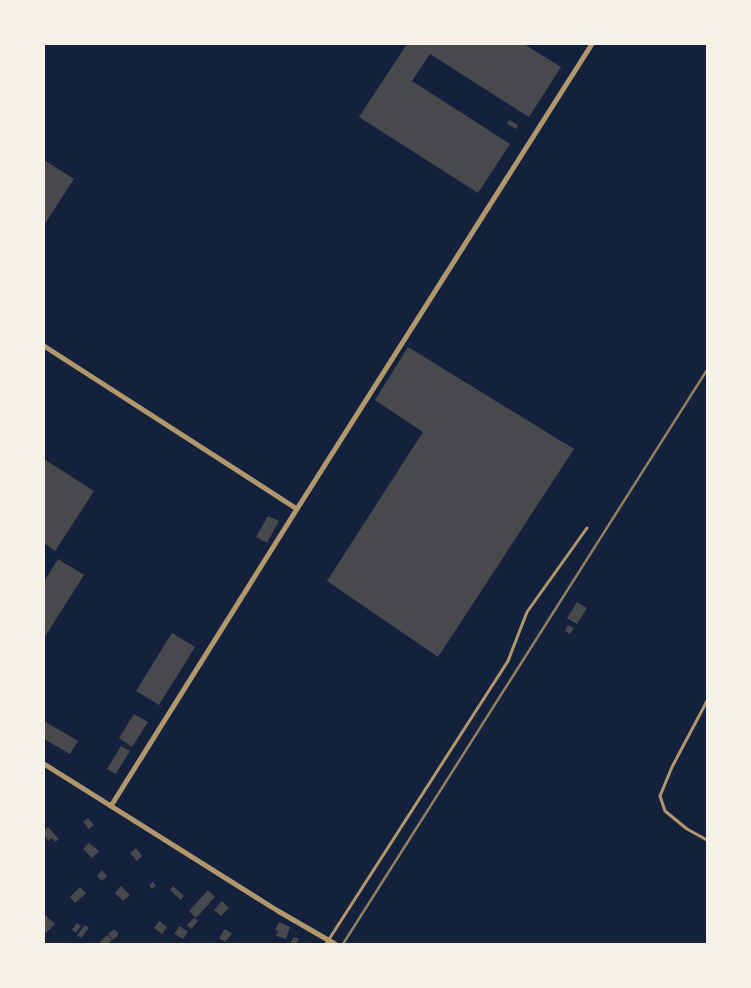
<svg xmlns="http://www.w3.org/2000/svg" width="751" height="988" font-family="Karla,sans-serif">
<rect width="100%" height="100%" fill="#14213d"/>
<g fill="#48494c">
<polygon points="407,44 524,44 561,67 529,117 430,54 412,81 510,144 478,193 359,117"/>
<polygon points="509,120 518,125 516,129 507,124"/>
<polygon points="44,160 74,179 44,225"/>
<polygon points="408,347 574,449 438,657 327,581 423,432 375,400"/>
<polygon points="44,459 94,491 55,551 44,543"/>
<polygon points="268,516 279,521 267,543 256,537"/>
<polygon points="58,559 84,575 44,638 44,582"/>
<polygon points="577,602 587,608 577,624 567,618"/>
<polygon points="568,625 574,628 570,634 565,631"/>
<polygon points="172,633 195,647 159,705 136,691"/>
<polygon points="134,714 148,722 132,747 119,738"/>
<polygon points="44,721 78,741 70,754 44,739"/>
<polygon points="121,746 130,751 116,774 107,769"/>
<polygon points="88,818 94,825 89,829 83,822"/>
<polygon points="48,827 59,839 55,842 52,838 48,841 44,835 44,831"/>
<polygon points="89,843 99,851 92,858 83,849"/>
<polygon points="136,848 142,856 137,861 130,853"/>
<polygon points="102,870 107,876 102,881 97,876"/>
<polygon points="153,882 156,886 152,889 149,885"/>
<polygon points="121,886 130,895 123,901 115,893"/>
<polygon points="173,886 184,896 181,900 170,890"/>
<polygon points="80,887 86,893 75,903 70,897"/>
<polygon points="208,890 215,897 196,918 189,911"/>
<polygon points="222,901 229,908 221,916 214,910"/>
<polygon points="45,915 55,924 46,933 44,931"/>
<polygon points="194,918 198,921 191,929 187,925"/>
<polygon points="159,921 167,927 162,934 154,928"/>
<polygon points="279,922 290,927 286,939 276,936 278,931 275,930"/>
<polygon points="77,923 81,926 76,933 72,930"/>
<polygon points="85,925 89,928 81,938 77,935"/>
<polygon points="180,926 188,932 183,939 174,934"/>
<polygon points="114,929 119,934 113,940 108,934"/>
<polygon points="225,929 232,934 225,942 219,938"/>
<polygon points="107,935 112,940 108,944 98,944"/>
<polygon points="294,937 299,939 296,944 290,944"/>
</g>
<g fill="none" stroke-linecap="round" stroke-linejoin="round">
<g stroke="#b1986c" stroke-width="3">
<polyline points="707,701 672,767 660,796 665,811 687,829 707,840"/>
<polyline points="326,944 508,661 527,612 587,528"/>
</g>
<g stroke="#b1986c" stroke-width="5">
<polyline points="44,346 297,509"/>
<polyline points="44,764 278,911 335,944"/>
<polyline points="111,806 297,509 592,44"/>
</g>
<polyline stroke="#918062" stroke-width="2.5" points="343,944 707,370"/>
</g>
<rect width="751" height="988" fill="none" stroke="#f6f1e7" stroke-width="90"/>
</svg>
